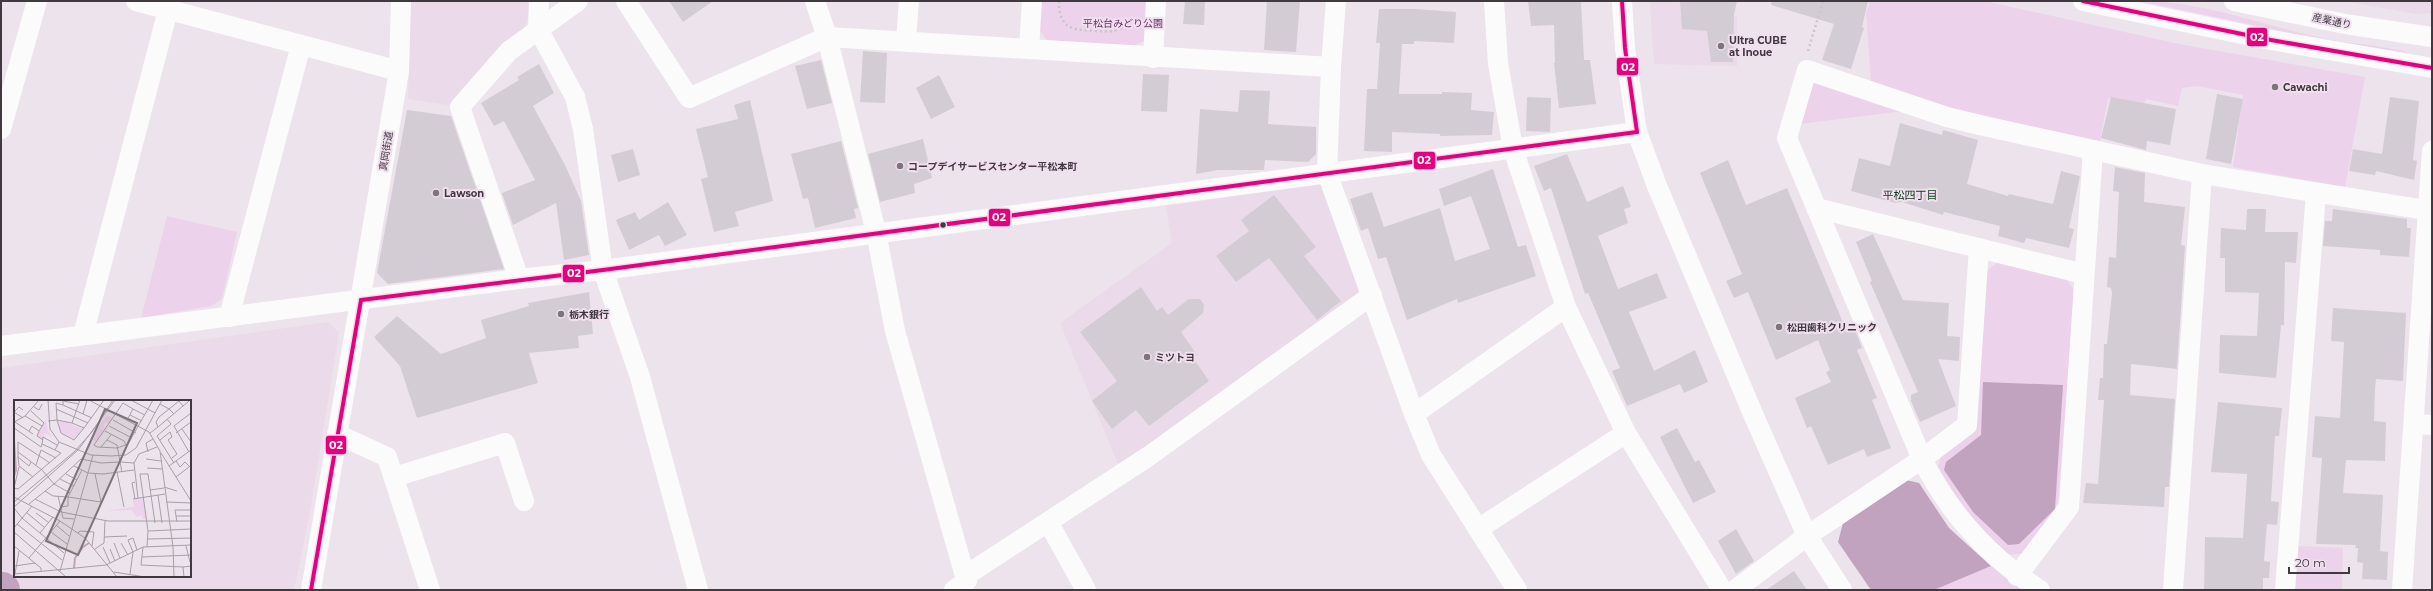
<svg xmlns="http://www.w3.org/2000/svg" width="2433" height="591" font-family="Montserrat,'Noto Sans JP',sans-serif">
<rect width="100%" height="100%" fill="#ede3ec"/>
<g fill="#ebdaea" fill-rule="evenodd">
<polygon points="411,1 529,1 528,18 523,31 502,44 449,105 408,99"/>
<polygon points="1650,1 1672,1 1737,17 1737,66 1654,64"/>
<polygon points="2344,1 2432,1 2432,3 2431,13 2416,14"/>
<polygon points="1320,184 1325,190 1362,292 1120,469 1060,323 1172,243 1166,206"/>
<path d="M328,322L339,332L310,512L294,590H19L1,583V368ZM15,401H190V576H15Z"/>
</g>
<g fill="#edd2eb">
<polygon points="1041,1 1149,1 1147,40 1133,46 1047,40 1039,30"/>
<polygon points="1870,1 1984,1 2179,44 2365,77 2345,187 2233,167 2243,95 2197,86 2182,88 2178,106 2146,99 2144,105 2108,98 2100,141 1944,108 1871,81 1866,15"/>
<path d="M2140,1C2210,1 2275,31 2343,42C2354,43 2404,49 2408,53L2314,38Z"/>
<polygon points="1816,82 1904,111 1800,124 1811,85"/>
<polygon points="167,216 237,232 222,299 211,306 141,318"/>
<path d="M1998,262L2066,279L2075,291L2058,501L2055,509L2023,553L2009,555C1980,529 1957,501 1938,466L1942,456L1976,431L1985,272Z"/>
<polygon points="2298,546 2343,548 2342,590 2295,590"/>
<polygon points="1991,566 2023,590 1934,590"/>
</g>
<g fill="#c1a3c0">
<polygon points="1983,382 2063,385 2055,509 2019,544 2008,545 1973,512 1944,470 1946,462 1981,435"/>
<polygon points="1906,480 1919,483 1949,528 1991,566 1934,590 1871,590 1838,542 1843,523"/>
</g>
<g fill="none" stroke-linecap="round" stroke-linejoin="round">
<polyline stroke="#c1a3c0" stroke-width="36" points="1,590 2,590"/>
</g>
<g fill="#d4ccd4">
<polygon points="669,1 713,1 683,22"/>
<polygon points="1185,1 1205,1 1204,25 1183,24"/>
<polygon points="1267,1 1300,1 1296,52 1264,50"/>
<polygon points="1528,1 1581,1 1584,60 1590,60 1596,104 1559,108 1554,63 1555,63 1554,25 1531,26"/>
<polygon points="1680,1 1737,1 1734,15 1733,62 1711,62 1707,31 1682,29"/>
<polygon points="1772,1 1868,1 1862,27 1864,28 1851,69 1822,60 1834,24 1771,5"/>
<polygon points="1379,9 1416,9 1456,12 1454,43 1414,41 1414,44 1402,44 1399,94 1442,94 1442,92 1472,93 1471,110 1494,112 1492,135 1440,136 1440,134 1392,132 1392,152 1364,151 1367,89 1377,89 1380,43 1376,43"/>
<polygon points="863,51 887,53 885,103 860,102"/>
<polygon points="821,60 832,103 807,109 795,66"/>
<polygon points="539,64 554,93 533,106 565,165 581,201 589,255 564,260 556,203 513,225 502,193 535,180 504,121 494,126 481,103 519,80 517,77"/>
<polygon points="1143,74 1169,75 1167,112 1141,111"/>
<polygon points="939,75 955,107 931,119 916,88"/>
<polygon points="1240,90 1270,91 1268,124 1316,127 1316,154 1308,162 1265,160 1264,170 1218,170 1196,174 1200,109 1238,112"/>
<polygon points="2217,94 2243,99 2231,164 2206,159"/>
<polygon points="1527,97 1551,98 1550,132 1526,131"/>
<polygon points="2111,97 2176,109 2170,145 2147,141 2146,150 2101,138"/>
<polygon points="2390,97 2419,101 2413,160 2417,161 2414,180 2376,171 2375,175 2349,171 2353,149 2382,154"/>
<polygon points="750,100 773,201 735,212 739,226 714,232 701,179 708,177 696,129 738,119 734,105"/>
<polygon points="407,110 451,116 504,269 388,284 377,273"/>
<polygon points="1900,123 1942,135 1943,130 1978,140 1967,184 2008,196 2009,194 2053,204 2061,171 2080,176 2069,228 2074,229 2069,248 2026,238 2024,243 1998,236 2000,226 1944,212 1943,215 1902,202 1895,203 1851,191 1859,158 1890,166"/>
<polygon points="923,139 932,178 914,184 915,193 880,202 868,154"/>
<polygon points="841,141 858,208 854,209 856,218 815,228 808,198 803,199 791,154"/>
<polygon points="633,149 640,175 618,182 611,155"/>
<polygon points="1567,154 1587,202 1623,186 1631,207 1624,209 1628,223 1598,236 1618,289 1657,273 1667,298 1629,312 1654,371 1695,350 1708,382 1684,393 1680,384 1627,406 1612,371 1620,368 1588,293 1585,294 1551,188 1544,191 1534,166"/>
<polygon points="1728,160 1746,205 1787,188 1844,325 1851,322 1858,337 1862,348 1857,350 1877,398 1872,400 1891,448 1867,457 1864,449 1828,465 1811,426 1807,428 1795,398 1831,382 1826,372 1830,370 1818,340 1776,360 1748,292 1734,298 1726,281 1742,274 1700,173"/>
<polygon points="2115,167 2145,173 2144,202 2185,207 2181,245 2185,246 2177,369 2131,364 2130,395 2175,399 2169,487 2165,487 2164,507 2083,503 2086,483 2098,484 2104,400 2098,400 2100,378 2103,378 2104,344 2107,344 2112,293 2111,288 2107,287 2109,257 2116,258 2119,192 2113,191"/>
<polygon points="1493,169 1518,247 1526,245 1536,276 1458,303 1457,299 1407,320 1386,257 1378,259 1368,228 1361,231 1350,199 1372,192 1384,227 1440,208 1455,261 1490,249 1471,196 1444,206 1439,189"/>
<polygon points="1274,195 1316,247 1304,256 1341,301 1317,320 1269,258 1236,282 1216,256 1249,231 1241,220"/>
<polygon points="668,202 687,235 665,246 659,235 629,250 616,220 635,212 639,220"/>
<polygon points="2247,209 2266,209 2265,232 2298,232 2296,263 2285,262 2284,325 2281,325 2276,378 2219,373 2220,335 2257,336 2259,293 2225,292 2225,258 2220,258 2221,228 2246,230"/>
<polygon points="2333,209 2407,219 2407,228 2411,228 2409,257 2380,255 2380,250 2323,246 2325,221 2332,221"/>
<polygon points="1873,234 1903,300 1949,303 1947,336 1960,337 1959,361 1938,359 1956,406 1920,422 1911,401 1911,395 1918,392 1870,282 1872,281 1856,242"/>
<polygon points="1141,287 1157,311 1162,307 1168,315 1189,299 1200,299 1204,305 1203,313 1181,332 1197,355 1193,358 1209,381 1149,426 1136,410 1112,429 1092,401 1117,381 1080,332"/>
<polygon points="589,292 593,334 578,336 579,348 529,353 538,383 417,418 400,366 374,337 397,316 441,354 486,338 481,320 529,306 528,303"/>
<polygon points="2333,308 2406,313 2403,381 2376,379 2375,389 2374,421 2386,422 2385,461 2346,460 2343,493 2383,495 2380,551 2388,552 2387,580 2362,579 2363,563 2357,562 2358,548 2355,548 2356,545 2316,544 2322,458 2312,457 2315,416 2340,418 2344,342 2331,341"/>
<polygon points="2218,402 2282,408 2279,436 2275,436 2271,501 2279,502 2277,525 2267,524 2264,561 2270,562 2269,578 2263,578 2263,590 2204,590 2205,537 2243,538 2247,474 2211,472"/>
<polygon points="1677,428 1695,462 1699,460 1716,492 1693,503 1660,437"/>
<polygon points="1736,529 1754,561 1736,574 1718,541"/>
<polygon points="1794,571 1807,590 1766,590"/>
</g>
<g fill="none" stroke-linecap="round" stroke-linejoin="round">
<g stroke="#c9c6c9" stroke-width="2.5" stroke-dasharray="2 3" stroke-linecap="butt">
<path d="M1059,1C1059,10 1060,20 1068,26C1074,31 1105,32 1114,31C1121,30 1130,23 1135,18"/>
<polyline points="1808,51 1823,1"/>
</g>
<g stroke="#fcfbfc" stroke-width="20">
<polyline points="136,1 399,71"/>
<polyline points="539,1 538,29 575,97 583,129 603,270 640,377 698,590"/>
<polyline points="626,1 689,98 827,37 815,1"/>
<polyline points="1336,1 1331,67 1327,173 1414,414 1431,455 1517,590"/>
<polyline points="1494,1 1498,63 1513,149 1566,307 1626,433 1722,590"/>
<polyline points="1622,1 1625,48 1637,132 1657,186 1753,414 1807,536 1842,590"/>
<polyline points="2083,1 2271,40 2432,68"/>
<polyline points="2234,1 2345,24 2432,37"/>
<polyline points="906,40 909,1"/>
<polyline points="1029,48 1032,1"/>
<polyline points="1153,58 1156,1"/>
<polyline points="1331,67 827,37 876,232 895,331 965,576 1149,456 1372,295"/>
<polyline points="1,129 37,1"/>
<polyline points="1816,208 2084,274"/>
<polyline points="519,279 460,107 509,51 578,1"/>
<polyline points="229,317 301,45"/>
<polyline points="83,335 168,10"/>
<polyline points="1,346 519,279 603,270 1637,132"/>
<polyline points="1414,414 1566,307"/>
<polyline points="2414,424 2432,425"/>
<polyline points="337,434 387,457 430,590"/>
<polyline points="394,477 505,443 524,501"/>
<polyline points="1048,522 1086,590"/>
<polyline points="1478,529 1626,433"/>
<polyline points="2017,576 2069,507 2093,150"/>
<polyline points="311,590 399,71 401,1"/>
<polyline points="954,590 967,581"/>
<polyline points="1735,590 1807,536 1922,459 1967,425 1979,248"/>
<path d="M2040,590C1989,557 1949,513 1922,459L1787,138L1807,70L1947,117L1984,126L2202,174L2432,211"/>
<polyline points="2173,590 2202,174"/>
<polyline points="2285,590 2316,193"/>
<polyline points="2402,590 2432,151"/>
</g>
<defs>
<g id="bus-1">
<polyline points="1622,1 1625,48 1637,132"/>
<polyline points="2083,1 2271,40 2432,68"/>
<polyline points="361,300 603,270 1637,132"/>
<polyline points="311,590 361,300"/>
</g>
</defs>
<use href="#bus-1" stroke="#f1dff0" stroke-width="7"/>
<use href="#bus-1" stroke="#e5007d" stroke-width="4"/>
</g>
<g fill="#7d757c" stroke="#f1dff0" stroke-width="1.5">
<circle cx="1721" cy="46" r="4"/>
<circle cx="2275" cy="87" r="4"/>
<circle cx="900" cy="166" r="4"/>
<circle cx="436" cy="193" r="4"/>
<circle cx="561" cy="314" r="4"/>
<circle cx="1779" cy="327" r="4"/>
<circle cx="1147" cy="357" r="4"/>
</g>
<circle fill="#403a40" stroke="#f1dff0" stroke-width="1.5" cx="943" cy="225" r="3.5"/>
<g text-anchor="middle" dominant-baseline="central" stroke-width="4" stroke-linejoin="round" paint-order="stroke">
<g font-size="10" fill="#403a40" stroke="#f1dff0">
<text transform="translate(2332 21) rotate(12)">産業通り</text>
<text transform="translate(386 151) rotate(-81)">真岡街道</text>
</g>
<g font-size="10" fill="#623162" stroke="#f1dff0">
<text x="1123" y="23">平松台みどり公園</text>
</g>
<g font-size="10" font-weight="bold" fill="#403a40" stroke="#f1dff0" text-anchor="start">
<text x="1729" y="40">Ultra CUBE<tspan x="1729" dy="12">at Inoue</tspan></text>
<text x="2283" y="87">Cawachi</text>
<text x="908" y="166">コープデイサービスセンター平松本町</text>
<text x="444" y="193">Lawson</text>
<text x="569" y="314">栃木銀行</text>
<text x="1787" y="327">松田歯科クリニック</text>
<text x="1155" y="357">ミツトヨ</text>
</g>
<g font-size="11" fill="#0a3a16" stroke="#f1dff0">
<text x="1910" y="195">平松四丁目</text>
</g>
</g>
<g transform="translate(14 400)">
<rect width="177" height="177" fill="#ede3ec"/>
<path d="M32,13L33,28L38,37L31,33L29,39L23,36L30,23L29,22L32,20ZM93,15L99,18L95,24L91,22L89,29L91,31L82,41L78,40L76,39ZM44,21H49L69,29L60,39L47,32ZM129,98L132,119H129L127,115L122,117L118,110L92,111L120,107L119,100Z" fill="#edd2eb"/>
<path fill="none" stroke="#c1a3c0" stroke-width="2" d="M0,40L2,70L0,76M60,168L61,158L69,147L75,143"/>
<path fill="none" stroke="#a89fa7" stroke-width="1" d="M34,0L36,29L45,42L77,55L97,56L112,55L122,48L148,0M75,0L135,32L146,51L159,147L160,177M117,0L141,13M49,1L65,4M49,5L78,18M20,7L25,10L28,4M42,9L74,23M119,9L109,3L80,45L83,47L103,48L114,44L139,0M9,10L5,7L0,12L9,18M69,14L73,0M160,14L155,9L165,1L169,6M116,15L128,21M11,16L28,26M153,19L157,24L143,36L160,63M99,20L122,33M113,20L119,9L131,15M34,21L43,20L42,3L49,5V1M0,22L11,16L25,0M1,22L19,34M58,23L43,20L47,33L60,40L70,28L58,23L66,0M95,26L118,38M144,27L175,1M0,28L27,47L28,44L41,50M70,28L90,0M168,29L177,42M15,31L18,26L25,31L30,23L17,11M25,31L23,36L29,40M91,31L110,41L112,45M136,33L144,27L142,22L145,17L155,9L146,4M162,33L177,22M146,40L156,32L158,37L154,40L163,54L158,58M28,44L29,37L43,45M87,47L97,35M4,52V57L15,66L17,62M134,52L132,43L139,39M175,52L160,26L177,13M147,53L177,101M4,57L5,66L19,77M132,59L147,61M162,61L166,67L171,62L176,67M36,63L4,42V52L28,70L40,84L67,59L87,63L106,62L103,45L93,40M22,65L27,50L42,58M60,66L74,73L89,74L120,70M155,66L177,50M133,68L148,69M68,70L54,97L87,102L81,74M103,72L110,107M108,72L106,62L120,63M52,74L63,80M162,77L175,67M46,79L60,86M150,87L163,91M0,88L4,89L47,53L41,50L45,42M0,88L5,67M136,90L150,88M31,91L39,96L54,97V106L46,107M144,95L148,123M44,96L49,118L60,119M0,97L46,121L71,138L103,177M124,98L120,63L125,54L143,47M21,99L47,112L94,121H177M119,99L151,94M121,99L118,83L121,82M177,99V65M0,102L60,52L78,32L99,0M152,102L177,103M15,104L40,84L56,93M0,107L64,50L101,0M0,108L8,118L50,153M13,113L30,127M22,113L34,122M162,116H177M163,122L161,110H177M3,124L48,160M42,125L55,136M0,128L18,106M134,131L177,129M0,132L52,177M37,132L53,144M26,133L39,117M64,133L66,131L80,132L78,146M90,137L113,136M134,139L177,138M100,143L106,158M107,143L114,155M0,146L27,168V172M172,146L176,162M89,147L96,163M129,147L127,165L169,167M133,147L134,131L126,74H134L141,123M81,149L90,143L91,121M96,149L101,161M119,152L114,140L119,138L123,150M128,157L177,155M15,158L46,121M1,166L21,163M46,171L79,55M100,172L131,177M0,174L92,165L129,147L177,145M1,174L5,151M116,174L119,152M170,177L169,167L177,166"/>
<path fill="#7d757c" fill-opacity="0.15" stroke="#7d757c" stroke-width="2" d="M91,9L123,23L64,155L32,141Z"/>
<rect width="177" height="177" fill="none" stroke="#403a40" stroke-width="2"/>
</g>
<g stroke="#f1dff0" stroke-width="1.5">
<rect x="2246" y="27" width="22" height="20" rx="4" fill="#e5007d"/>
<rect x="1616" y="57" width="23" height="19" rx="4" fill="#e5007d"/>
<rect x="1413" y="151" width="23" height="19" rx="4" fill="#e5007d"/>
<rect x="988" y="208" width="23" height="19" rx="4" fill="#e5007d"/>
<rect x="562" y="264" width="23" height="19" rx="4" fill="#e5007d"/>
<rect x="325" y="435" width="22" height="20" rx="4" fill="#e5007d"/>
</g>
<g font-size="11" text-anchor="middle" font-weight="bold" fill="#fff">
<text x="2257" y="41">02</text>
<text x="1628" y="71">02</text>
<text x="1424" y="164">02</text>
<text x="999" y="221">02</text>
<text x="574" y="277">02</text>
<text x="336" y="449">02</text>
</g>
<rect width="2433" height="591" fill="none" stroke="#403a40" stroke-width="4"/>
<path d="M2289 567v6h60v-6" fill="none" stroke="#403a40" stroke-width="2"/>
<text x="2295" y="567" font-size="12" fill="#403a40" stroke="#f1dff0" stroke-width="3" paint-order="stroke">20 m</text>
</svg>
